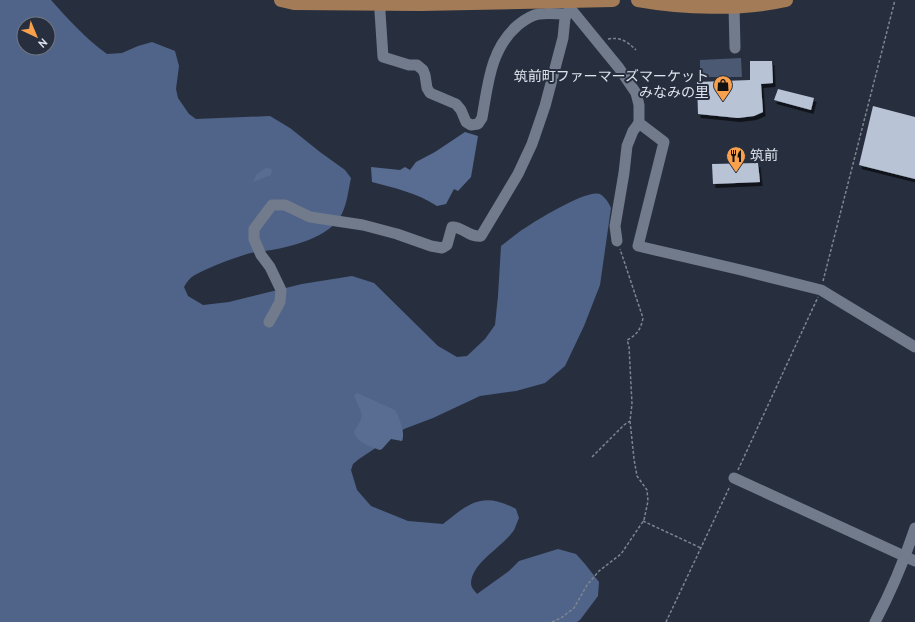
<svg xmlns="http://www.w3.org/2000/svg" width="915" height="622" font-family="Overpass,'Noto Sans JP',sans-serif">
<defs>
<filter id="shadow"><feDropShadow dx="2.5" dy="4" stdDeviation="0" flood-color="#0009"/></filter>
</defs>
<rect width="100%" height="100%" fill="#272f3e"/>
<polygon fill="#4b5972" points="741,58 742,77 700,77 700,60"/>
<path fill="#506489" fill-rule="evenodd" d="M0,0H51C69,20 85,38 107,54L122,53L138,46L152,42L175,51L179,66L176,89L178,98L189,114L196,119L270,116L290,128L320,152L345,170L351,178C348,191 347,207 339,219C327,236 297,245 277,249C268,251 257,251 247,254C234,258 220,263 207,269C195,275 191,275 184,287L188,296L203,305L229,302L302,284L352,276L374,283L438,346L457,357L467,356L485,339L495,325L498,296L501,246C509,240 517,233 525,228C537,220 587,189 600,194C605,197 609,203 611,208L600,285L584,326L565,366L545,383L516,391L480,396L433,418L404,429L359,459L353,464L351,470L357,490L371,506L408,521L443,524C469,503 483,491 516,509L519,518C517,522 516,526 514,530C503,547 472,562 471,583C471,588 475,591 477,594L509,571L519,561L558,549L576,554L585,564L599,582L598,596L580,620L577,622H0ZM24,24H48V48H24Z"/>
<g fill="#596d93">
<path d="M465,132L478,136L471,177L458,191L454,189L446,204L437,206C417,193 395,188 372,182L371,167L400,170L405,167L410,170L416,162L435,152Z"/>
<polygon points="266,168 272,169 271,175 253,182 257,174"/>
<path d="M357,393L395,410C399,417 406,434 402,441L391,439L382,449L380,450C371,447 356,442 354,432C365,414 363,416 355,398L354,395Z"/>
</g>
<g fill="#b9c3d6" filter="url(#shadow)">
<polygon points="750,61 772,61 773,83 761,84 763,112 754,116 738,118 698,114 697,82 750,80"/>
<polygon points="778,89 814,98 811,110 774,100"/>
<polygon points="873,106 915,117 915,179 859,165"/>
<polygon points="758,163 760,182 713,184 712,164"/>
</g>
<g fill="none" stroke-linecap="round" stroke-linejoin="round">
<g stroke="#7e8592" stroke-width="1.5" stroke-dasharray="3 2" stroke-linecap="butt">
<path d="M608,39C620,37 627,41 636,50"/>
<polyline points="823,281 895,0"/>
<polyline points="592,457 624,425 630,421"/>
<polyline points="738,470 818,297"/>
<polyline points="643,521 701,548"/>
<path d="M552,622L561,618L574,608L587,585L599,571L621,554L644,520L648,501L647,490L637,476L634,459L630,421L632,404L629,346L627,340C637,335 641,329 643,318L620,249"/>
<polyline points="666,622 730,486"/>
</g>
<g stroke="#717b8c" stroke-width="11">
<polyline points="568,2 570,8 619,68 636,93 639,105 639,123 664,142 638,246 741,270 821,290 915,347"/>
<path d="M381,3L380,12L383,57L409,65H417L423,70L425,75L427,88L430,93L456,104L461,110L466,122L471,125L478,124L482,118C488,85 490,49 518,25C523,21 532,15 539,14C548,13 558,14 567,14"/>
<polyline points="729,3 731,3 734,6 735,48"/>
<polyline points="617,241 615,226 624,173 627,146 633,131 639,123"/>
<path d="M269,322L280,302L281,290L270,267L261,255L254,239V229L272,205H285L310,217L363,225L397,234L431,246L442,248L447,245L452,227C462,226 469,238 481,236L518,174L532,144L545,106L563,38L565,18L570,8"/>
<polyline points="734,478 915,561"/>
<path d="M875,622C891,592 904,561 915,528"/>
</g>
<g stroke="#a47b57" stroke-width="14">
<polyline points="281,0 294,3 420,4 613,0"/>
<path d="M638,0C683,8 741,10 786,0"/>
</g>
</g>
<defs>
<symbol id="shop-pin" viewBox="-11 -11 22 30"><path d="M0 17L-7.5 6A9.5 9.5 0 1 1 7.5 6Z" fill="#f9a04d" stroke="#272f3e"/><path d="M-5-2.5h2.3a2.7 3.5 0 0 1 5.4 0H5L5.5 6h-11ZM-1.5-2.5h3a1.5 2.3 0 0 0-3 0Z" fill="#111"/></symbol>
<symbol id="restaurant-pin" viewBox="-11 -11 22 30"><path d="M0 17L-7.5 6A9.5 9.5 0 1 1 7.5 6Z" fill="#f9a04d" stroke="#272f3e"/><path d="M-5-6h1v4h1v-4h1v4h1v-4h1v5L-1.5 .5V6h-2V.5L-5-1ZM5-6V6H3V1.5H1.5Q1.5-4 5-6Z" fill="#111"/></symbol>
</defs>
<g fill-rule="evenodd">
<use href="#shop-pin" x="712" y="74" width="22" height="30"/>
<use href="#restaurant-pin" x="725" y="145" width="22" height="30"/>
</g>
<g text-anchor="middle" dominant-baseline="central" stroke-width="4" stroke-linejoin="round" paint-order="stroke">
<g font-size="14" fill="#dde2ec" stroke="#272f3e" text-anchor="end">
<text x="709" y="77">筑前町ファーマーズマーケット<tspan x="709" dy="16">みなみの里</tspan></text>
<text x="750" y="156" text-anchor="start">筑前</text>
</g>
</g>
<g transform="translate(36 36) rotate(136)"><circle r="19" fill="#272f3e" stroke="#707784"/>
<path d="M0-3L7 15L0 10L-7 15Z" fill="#f9a04d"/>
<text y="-6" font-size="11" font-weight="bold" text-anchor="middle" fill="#dde2ec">N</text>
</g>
</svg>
